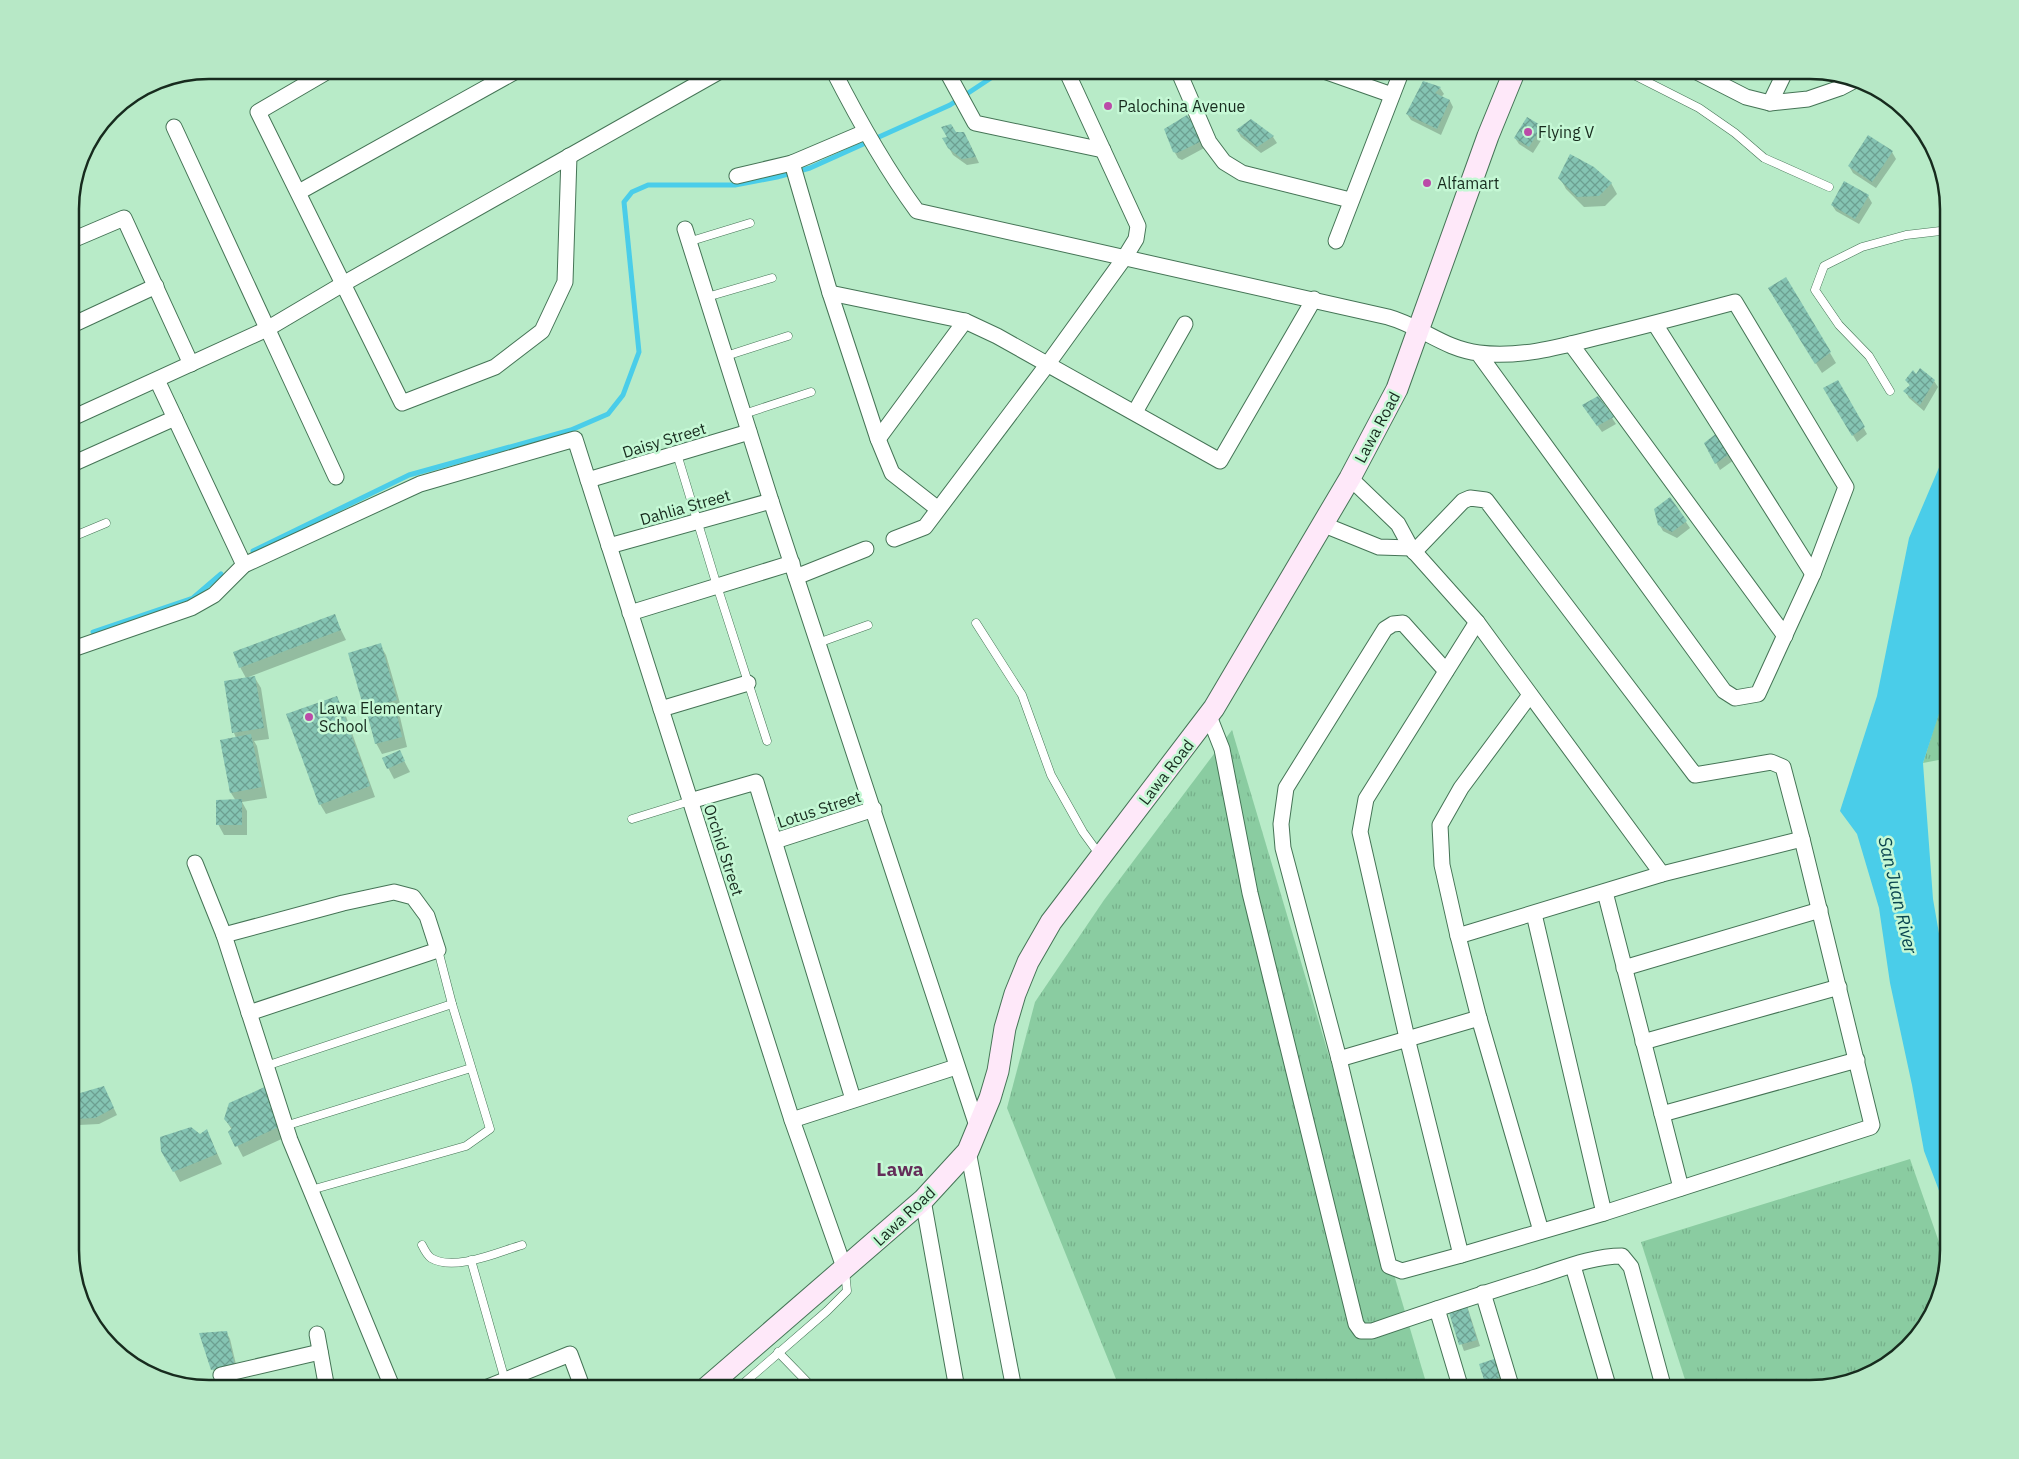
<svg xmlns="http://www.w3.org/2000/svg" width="2019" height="1459" font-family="'IBM Plex Sans',sans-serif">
<defs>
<pattern id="grass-tufts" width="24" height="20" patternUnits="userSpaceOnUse" patternTransform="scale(1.25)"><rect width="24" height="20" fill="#8acca1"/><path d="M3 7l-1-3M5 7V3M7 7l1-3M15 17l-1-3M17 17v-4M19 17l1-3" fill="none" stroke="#76af8a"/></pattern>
<pattern id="building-cross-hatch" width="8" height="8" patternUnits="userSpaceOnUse" patternTransform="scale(1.25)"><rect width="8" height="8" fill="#85c4b3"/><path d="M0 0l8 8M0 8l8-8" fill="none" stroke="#6c9f91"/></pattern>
</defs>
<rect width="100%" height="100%" fill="#b8ebc8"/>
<g fill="url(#grass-tufts)">
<polygon points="1949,680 1949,758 1923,763"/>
<polygon points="1232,730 1428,1389 1120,1389 1007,1108 1035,1002 1104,900"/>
<polygon points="1910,1159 1947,1265 1942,1294 1920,1334 1872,1375 1810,1389 1688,1389 1641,1242"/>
</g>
<polygon fill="#4acde9" points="1949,444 1949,683 1923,763 1933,899 1949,991 1949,1217 1924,1151 1912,1085 1890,983 1879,908 1857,834 1840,811 1877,696 1909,538"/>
<g fill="#0003">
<polygon points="1212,70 1222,70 1214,73"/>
<polygon points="1440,88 1444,94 1441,97 1450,101 1453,107 1441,135 1411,120 1407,114"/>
<polygon points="1186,117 1206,147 1182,160 1178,158 1174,151"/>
<polygon points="1251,120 1273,137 1277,143 1261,153 1241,137 1237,130"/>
<polygon points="1541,127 1545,134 1533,153 1519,144 1515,138"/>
<polygon points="955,133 968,140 979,163 967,165 953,155 944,139"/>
<polygon points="1892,152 1896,159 1876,188 1853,173 1849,166"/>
<polygon points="1560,178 1611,183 1617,194 1605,206 1584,207 1566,189"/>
<polygon points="1868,196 1872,203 1859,224 1836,211 1832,205"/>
<polygon points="1786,279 1836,363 1822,373 1775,299"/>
<polygon points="1907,380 1934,381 1938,387 1924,411 1909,398 1905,391 1910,386"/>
<polygon points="1837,381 1867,434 1857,442 1825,388"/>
<polygon points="1588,412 1612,418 1616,424 1602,432"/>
<polygon points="1716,434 1734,460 1720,470 1705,443"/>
<polygon points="1670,499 1690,528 1677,538 1663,531 1659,524"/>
<polygon points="334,616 346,640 246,678 240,667"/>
<polygon points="380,645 386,655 402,710 397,712 400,717 407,747 382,754 376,743 365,709"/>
<polygon points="255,678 261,688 269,739 254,741 257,746 267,798 242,802 247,811 247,835 224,835 218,824 236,801 231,793 221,741 236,738 234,733 225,683"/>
<polygon points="337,698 343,708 375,797 326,814 320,804"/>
<polygon points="399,751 410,772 394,779 383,758"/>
<polygon points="267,1088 288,1136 243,1157 230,1132 232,1130 225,1119"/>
<polygon points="107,1094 117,1115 99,1124 79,1125 76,1118"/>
<polygon points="207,1131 222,1164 180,1182 163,1151 200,1135"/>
<polygon points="1465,1302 1468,1309 1480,1346 1464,1351 1448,1307"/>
<polygon points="226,1332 230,1339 238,1373 216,1377 201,1335"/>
<polygon points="1481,1365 1509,1382 1490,1389"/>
</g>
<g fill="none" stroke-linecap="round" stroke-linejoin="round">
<g stroke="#4acde9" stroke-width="5">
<polyline points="253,551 409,475 571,430 608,414 623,395 639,352 624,202 632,192 648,185 735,185 777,177 810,168 950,105 1003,70"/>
<polyline points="93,632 193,598 221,574"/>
</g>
</g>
<g fill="url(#building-cross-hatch)">
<polygon points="1423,81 1441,87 1435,93 1450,100 1437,129 1406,114"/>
<polygon points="1187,115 1204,140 1177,153 1173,152 1164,129"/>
<polygon points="1527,117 1542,126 1529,147 1514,138"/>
<polygon points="1251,119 1274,136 1257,147 1236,130"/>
<polygon points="951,124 956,132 964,132 976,157 962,159 948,148 942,138 947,137 941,127"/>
<polygon points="1868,135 1893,151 1872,182 1848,166"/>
<polygon points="1570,154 1594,167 1612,183 1599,196 1577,197 1558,178"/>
<polygon points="1844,181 1869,195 1855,219 1831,205"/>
<polygon points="1786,277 1831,352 1815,364 1768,288"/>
<polygon points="1920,368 1935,380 1920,405 1903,391 1910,385 1905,380 1913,370 1916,374"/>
<polygon points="1838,380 1865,427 1852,436 1823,388"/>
<polygon points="1598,396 1614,417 1597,426 1582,405"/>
<polygon points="1717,433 1731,453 1715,464 1704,443"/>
<polygon points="1670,497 1687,521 1672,532 1658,525 1654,509"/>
<polygon points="335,614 341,630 239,668 233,652"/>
<polygon points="381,643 397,700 364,709 348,653"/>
<polygon points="255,676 264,728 232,733 224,681"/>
<polygon points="337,696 370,786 319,805 286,714"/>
<polygon points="395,706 402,737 375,744 367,712"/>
<polygon points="251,734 262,787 230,793 220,740"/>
<polygon points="400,750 405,761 387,769 382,758"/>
<polygon points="242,799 242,825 216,825 216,800"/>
<polygon points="104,1086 114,1108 95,1118 74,1119 70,1096"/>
<polygon points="267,1086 283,1125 235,1147 228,1132 232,1128 224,1119 229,1103"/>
<polygon points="191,1127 200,1134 207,1129 217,1154 173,1172 161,1151 160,1137"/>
<polygon points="1465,1300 1477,1340 1459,1345 1447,1306"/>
<polygon points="227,1331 235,1366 211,1370 199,1333"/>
<polygon points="1500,1357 1506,1375 1485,1383 1479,1364"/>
</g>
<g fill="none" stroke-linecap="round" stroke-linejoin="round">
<defs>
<g id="service">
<polyline points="1624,70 1699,108 1735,133 1764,158 1829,187"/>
<polyline points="688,242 750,223"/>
<polyline points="707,297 772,278"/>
<polyline points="726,356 788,336"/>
<polyline points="1890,391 1869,356 1839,325 1815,290 1824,266 1862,247 1906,235 1949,230"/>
<polyline points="744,414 811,392"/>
<polyline points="677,454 717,586 767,741"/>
<polyline points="70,538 106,523"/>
<polyline points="976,623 1022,695 1051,775 1083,832 1099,854"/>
<polyline points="70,632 75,649"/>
<polyline points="818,643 868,625"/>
<polyline points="632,819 690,801"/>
<polyline points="266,1066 452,1004"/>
<polyline points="285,1126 471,1068"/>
<polyline points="311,1190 466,1146 490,1129 452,1004 438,950"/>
<path d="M422,1245C424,1249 427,1255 431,1258C454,1272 498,1252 522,1245"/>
<polyline points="471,1260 505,1380"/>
<polyline points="778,1352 814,1389"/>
<polyline points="737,1389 827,1311 847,1291 845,1271"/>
</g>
<g id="minor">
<polyline points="330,70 258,112 402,403 495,367 542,331 565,282 569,156"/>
<path d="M833,70C858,119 884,166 917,211L1388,317C1421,326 1444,349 1479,353C1520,358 1560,347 1599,337C1645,326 1690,314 1735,302L1846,487L1813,574L1758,694L1735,698L1724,691L1478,353"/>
<polyline points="946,70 975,123 1103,150"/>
<polyline points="1178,70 1209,142 1224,162 1242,173 1350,200"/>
<polyline points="1321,70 1392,95"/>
<polyline points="1693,70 1746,97 1770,103 1808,99 1840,88 1857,79"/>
<polyline points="1770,103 1786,70"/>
<polyline points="174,127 336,477"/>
<polyline points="792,163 830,293 878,439 892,473 938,509"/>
<polyline points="737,176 792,163 865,132"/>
<polyline points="299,192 518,70"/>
<polyline points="685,229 771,501 978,1129"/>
<polyline points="70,241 124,218 191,364"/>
<polyline points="1336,241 1402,70"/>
<polyline points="830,293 965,321 997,336 1220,461 1314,299"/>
<polyline points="1655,324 1813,574"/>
<polyline points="70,326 156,286"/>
<polyline points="1571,344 1785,636"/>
<polyline points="157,380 244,565"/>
<polyline points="1135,412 1185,324"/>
<polyline points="70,419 267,329 343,284 722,70"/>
<polyline points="878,439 965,321"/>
<polyline points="70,465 175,418"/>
<polyline points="1350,478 1398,524 1411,548 1477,622 1662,874"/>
<polyline points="588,480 749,432"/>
<polyline points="1322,524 1379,547 1411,548"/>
<polyline points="894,539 925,527 1047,365 1125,257 1136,239 1138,226 1066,70"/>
<polyline points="609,546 771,501"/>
<polyline points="1414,552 1463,501 1470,498 1486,500 1695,775 1771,762 1783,767 1802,839 1872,1125 1871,1127 1604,1213 1461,1255 1402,1271 1389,1266 1339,1059 1283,848 1281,824 1286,788 1385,629 1393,624 1403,623 1446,671"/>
<polyline points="796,577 866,549"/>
<polyline points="630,613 792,563"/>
<polyline points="70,650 191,608 214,595 244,565 420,484 575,439 792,1120 845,1270"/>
<polyline points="1530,695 1461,788 1440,825 1442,865 1458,936 1479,1018 1541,1231"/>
<polyline points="661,709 748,683"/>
<path d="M1209,716L1222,749L1250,893L1356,1324L1361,1331H1372C1427,1312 1481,1294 1536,1277C1564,1268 1593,1256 1622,1256L1631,1267L1664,1389"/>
<polyline points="690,801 756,782 853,1099"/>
<polyline points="775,841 874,809"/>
<polyline points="195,863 224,935 290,1140 393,1389"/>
<polyline points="1605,892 1681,1188"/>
<polyline points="1534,914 1604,1213"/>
<polyline points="224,935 343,903 394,892 413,897 427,916 438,950 249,1013"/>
<polyline points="1458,936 1662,874 1802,839"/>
<polyline points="1624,968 1820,910"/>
<polyline points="1643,1042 1839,987"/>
<polyline points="1339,1059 1479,1018"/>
<polyline points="1662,1114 1857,1060"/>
<polyline points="792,1120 956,1067"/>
<polyline points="968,1151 1014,1389"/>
<polyline points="923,1200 957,1389"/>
<polyline points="1461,1255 1407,1038 1360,832 1366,799 1477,622"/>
<polyline points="1573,1266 1609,1389"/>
<polyline points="1483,1293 1512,1389"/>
<polyline points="1437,1309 1461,1389"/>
<polyline points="317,1334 327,1389"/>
<polyline points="221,1375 320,1352"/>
<polyline points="483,1389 570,1354 583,1389"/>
</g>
<polyline id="secondary" points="705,1389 923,1200 968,1151 990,1098 998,1071 1005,1028 1015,994 1028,962 1051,922 1214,708 1350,478 1397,389 1488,136 1515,70"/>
</defs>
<use href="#service" stroke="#457456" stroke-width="9"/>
<use href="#minor" stroke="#457456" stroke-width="17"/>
<use href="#secondary" stroke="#457456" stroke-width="23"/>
<use href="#service" stroke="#fff" stroke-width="8"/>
<use href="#minor" stroke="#fff" stroke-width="15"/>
<use href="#secondary" stroke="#fee8f9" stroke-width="21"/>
</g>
<g fill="#bb4ba8" stroke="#c5f8d5" stroke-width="2">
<circle cx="1108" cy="106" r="5"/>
<circle cx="1528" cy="132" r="5"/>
<circle cx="1427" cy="183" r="5"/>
<circle cx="309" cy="717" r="5"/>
</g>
<g text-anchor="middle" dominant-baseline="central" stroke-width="5" stroke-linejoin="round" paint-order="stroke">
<g font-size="16" fill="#172b1e" stroke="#c5f8d5" text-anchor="start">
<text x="1118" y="106">Palochina Avenue</text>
<text x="1538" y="132">Flying V</text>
<text x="1437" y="183">Alfamart</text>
<text x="319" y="708">Lawa Elementary<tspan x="319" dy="18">School</tspan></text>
</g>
<g font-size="16" fill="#172b1e" stroke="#c5f8d5">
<text transform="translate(1377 427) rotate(-62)">Lawa Road</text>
<text transform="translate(664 440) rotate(-17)">Daisy Street</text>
<text transform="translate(685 507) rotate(-16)">Dahlia Street</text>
<text transform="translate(1166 772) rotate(-52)">Lawa Road</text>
<text transform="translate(819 809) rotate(-18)">Lotus Street</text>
<text transform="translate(724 850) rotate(72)">Orchid Street</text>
<text transform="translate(904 1216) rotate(-43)">Lawa Road</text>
</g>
<g font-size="18" font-style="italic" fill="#094450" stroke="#c5f8d5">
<text transform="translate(1898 895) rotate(77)">San Juan River</text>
</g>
<g font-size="19" font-weight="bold" fill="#642d59" stroke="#c5f8d5">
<text x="900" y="1169">Lawa</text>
</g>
</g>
<path d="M0 0H2019V1459H0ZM209 79H1810A130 130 0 0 1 1940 209V1250A130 130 0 0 1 1810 1380H209A130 130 0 0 1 79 1250V209A130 130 0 0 1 209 79Z" fill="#b7e8c6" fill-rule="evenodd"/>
<path fill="none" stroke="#172b1e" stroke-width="2.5" d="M209 79H1810A130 130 0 0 1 1940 209V1250A130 130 0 0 1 1810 1380H209A130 130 0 0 1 79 1250V209A130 130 0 0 1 209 79Z"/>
</svg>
